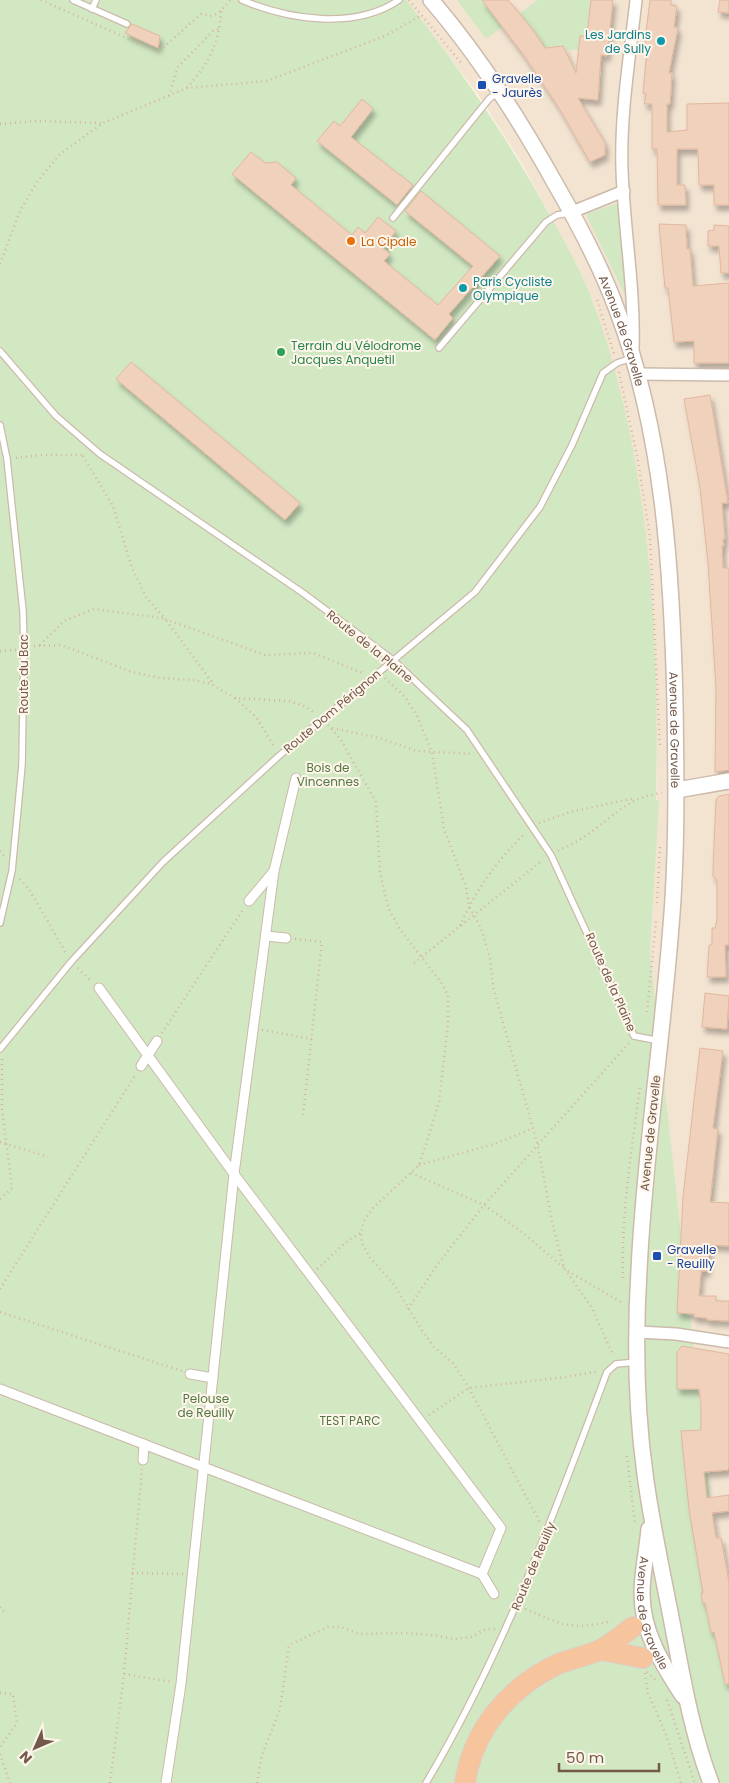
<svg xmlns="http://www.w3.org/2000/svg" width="729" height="1783" font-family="Poppins,sans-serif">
<defs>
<filter id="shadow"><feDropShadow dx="3" dy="5.5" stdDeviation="2.5" flood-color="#0004"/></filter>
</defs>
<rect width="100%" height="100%" fill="#fbf2e4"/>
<polygon fill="#f3e4d2" points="406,0 729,0 729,1783 625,1387 655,864 657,774 655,651 648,561 636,474 612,361 594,305 578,267 521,162 477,93"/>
<g fill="#d2e8c3">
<path d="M0,0H406C459,67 507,137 548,212C565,242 582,272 594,305C650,455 660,641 656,800H659L650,954L729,1669V1783H0Z"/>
<polygon points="457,0 482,0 502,27 486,39"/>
<polygon points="538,0 591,0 587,36 580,36 579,50 546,49 520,13"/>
<polygon points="616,204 619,205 627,295 625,295 587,217 588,213"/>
</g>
<g fill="#f0d1bc" stroke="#e2b79d" filter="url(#shadow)">
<polygon points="482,0 508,0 533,30 545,48 563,46 576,73 580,36 587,36 591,0 613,0 607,56 601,55 598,100 578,98 605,143 605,155 590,162 559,108 523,54"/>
<polygon points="650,0 671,0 671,5 677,6 674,27 678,28 669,73 672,73 670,104 667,104 667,132 687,130 687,104 729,103 729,205 714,205 714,185 699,185 698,149 677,149 677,185 685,185 686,205 658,205 657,149 652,149 652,104 644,104 646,94 643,93 647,49 644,48"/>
<polygon points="720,0 729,0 729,13 718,12"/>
<polygon points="132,24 160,36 158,48 125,33"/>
<polygon points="362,99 373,109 351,137 413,185 397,205 317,141 334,121 340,126"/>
<polygon points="251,152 265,163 277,162 296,178 291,185 352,235 358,227 365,233 378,217 396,231 383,248 390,254 384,261 438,305 473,266 405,211 421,191 500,256 449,314 453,318 435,340 232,174"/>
<polygon points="659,224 686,225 687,249 690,249 693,286 729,283 729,363 694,363 694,341 674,342 668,288 665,288"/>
<polygon points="714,225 729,226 729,273 721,273 719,246 708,246 708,231 714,230"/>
<polygon points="131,362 300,503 285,520 116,379"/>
<polygon points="710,395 728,503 722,503 725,539 723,539 724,546 722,546 723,568 729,568 729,770 715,772 716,688 708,563 700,487 684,399"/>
<polygon points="729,794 729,945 725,945 726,977 707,977 709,945 712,945 712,928 715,928 717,920 717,880 713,876 713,868 716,799 719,796"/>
<polygon points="705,993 729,996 727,1029 702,1027"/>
<polygon points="700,1048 723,1051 713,1128 718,1129 710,1202 729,1203 729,1246 709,1245 707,1271 701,1271 699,1296 716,1296 716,1301 729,1301 729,1321 707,1320 707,1318 694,1317 694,1314 677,1313 683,1197"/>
<polygon points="682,1346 729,1354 729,1467 728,1470 704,1472 707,1498 729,1495 729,1511 712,1513 716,1538 721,1538 729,1582 729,1684 725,1684 714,1632 711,1633 705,1603 703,1604 701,1593 703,1593 689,1509 681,1431 701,1430 701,1404 699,1389 677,1389 677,1352"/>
</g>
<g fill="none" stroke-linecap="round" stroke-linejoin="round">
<defs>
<g id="service">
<polyline points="73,0 127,24"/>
<path d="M242,0C289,20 355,30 399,0"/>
<polyline points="92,9 96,0"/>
<polyline points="393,218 489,99 498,92"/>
<polyline points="439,348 546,222 557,215 570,213"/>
<polyline points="0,351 56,416 100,454 303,593 393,660 467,730 551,855 634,1036 660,1041"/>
<polyline points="0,425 7,459 23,611 24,649 22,765 12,871 0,923"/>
<polyline points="0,1049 71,962 163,862 280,755 475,592 540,507 572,445 603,373 617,363 632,358"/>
<path d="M426,1783C503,1654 555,1512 607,1372L616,1364L637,1362"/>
</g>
<g id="pedestrian">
<polyline points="249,901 274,871"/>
<polyline points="266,936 286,938"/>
<polyline points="141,1066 157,1041"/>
<polyline points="190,1374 213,1378"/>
<polyline points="0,1389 482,1574 501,1528 234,1174 99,988"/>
<polyline points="143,1460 144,1444"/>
<polyline points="482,1574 494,1594"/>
<polyline points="166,1783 181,1684 234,1174 274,871 296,778"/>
</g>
<g id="minor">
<polyline points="572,212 624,191"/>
<path d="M633,349C635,289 624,230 622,170C620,114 630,56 636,0"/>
<polyline points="637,374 729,375"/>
<polyline points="638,1332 676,1334 729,1342"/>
</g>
<g id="tertiary">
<path id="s1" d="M431,0C480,57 520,120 556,185C579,225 601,266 617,310C664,434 672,573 675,704C676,769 677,834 673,899C665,1023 645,1146 639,1270C635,1336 636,1409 645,1474C651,1520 661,1566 670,1612C681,1669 690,1728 711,1783"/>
<polyline points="677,790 729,781"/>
<path id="s2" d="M649,1529C647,1551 642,1573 642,1594C642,1633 663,1665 683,1696"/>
</g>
<g id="trunk">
<polyline points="601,1650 643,1658"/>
<path d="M465,1783C473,1730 509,1687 558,1664C572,1658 588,1656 602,1649C612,1644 623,1634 633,1627"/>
</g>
</defs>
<use href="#service" stroke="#ccbaab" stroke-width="8"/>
<use href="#pedestrian" stroke="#ccbaab" stroke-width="11"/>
<use href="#minor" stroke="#ccbaab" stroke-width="14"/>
<use href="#tertiary" stroke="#ccbaab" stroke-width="18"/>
<use href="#trunk" stroke="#d8d1cc" stroke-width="22"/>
<g stroke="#d5b49f" stroke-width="2.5" stroke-dasharray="1 4" stroke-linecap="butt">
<polyline points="41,0 158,52 201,14 212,16 221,11 230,0"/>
<polyline points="409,0 462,64"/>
<path d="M187,88C209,62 219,46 221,11"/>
<polyline points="169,96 178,67 213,31 220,28"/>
<polyline points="0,124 37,121 102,123"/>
<polyline points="0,264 20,211 37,182 60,154 103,123 187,88 267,81 385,36 422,15"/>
<polyline points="597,300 614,354"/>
<polyline points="619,372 638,461 650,537 660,748"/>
<polyline points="83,456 113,506 132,568 146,597 165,619 265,655 313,653 365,674"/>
<polyline points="16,458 40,455 83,455"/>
<polyline points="40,645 64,621 94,609 155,617 165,619 214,685"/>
<polyline points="34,646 61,645 132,672 160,678 193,680 211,684 235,698 289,701 304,706 315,713"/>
<polyline points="0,651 16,650"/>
<polyline points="385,678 405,697 417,716 432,752 444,829 466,887 469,906 481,928 490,958 493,987 538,1146 552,1222 564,1268 592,1308 613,1355"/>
<polyline points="235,698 256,717 275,748"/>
<polyline points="328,725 341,740 376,802 380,873 388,907 399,928 443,985 448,996 448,1023 439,1102 424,1151 419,1165 372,1209 364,1221 361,1233 362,1243 370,1258 393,1283 423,1332 434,1347 453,1363 469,1388 540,1523"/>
<polyline points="332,728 379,738 417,751 473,754"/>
<polyline points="539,823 570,812 635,798"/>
<polyline points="0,851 4,856"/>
<path d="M558,851C565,847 573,844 579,840C608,823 626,796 662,793"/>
<polyline points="20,879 29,889 67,955"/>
<polyline points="657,903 660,846"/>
<path d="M460,926C476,889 497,861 525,833"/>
<polyline points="295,939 322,942 303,1115"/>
<polyline points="414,963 543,860"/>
<polyline points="78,968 92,982"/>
<polyline points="647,1012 656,921"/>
<polyline points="262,1030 312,1039"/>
<polyline points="162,1033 244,908"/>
<polyline points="0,1142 48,1157"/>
<polyline points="419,1165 494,1144 532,1129"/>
<polyline points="411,1173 484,1205 522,1232 564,1268"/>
<polyline points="0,1199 12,1188 2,1110 2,1058"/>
<path d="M317,1269C333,1256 342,1242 361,1233"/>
<polyline points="568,1271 624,1304"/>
<path d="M623,1278C621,1213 632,1149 640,1085"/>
<polyline points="0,1289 136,1074"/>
<polyline points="408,1309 437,1265 484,1205 629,1043"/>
<polyline points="0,1312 182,1371"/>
<polyline points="429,1415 469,1388 566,1377 599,1371"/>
<polyline points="627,1456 635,1525"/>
<polyline points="132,1573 183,1574"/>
<polyline points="0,1607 5,1613"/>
<path d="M525,1609C564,1625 569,1631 612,1621"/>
<polyline points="647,1672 656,1680"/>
<polyline points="645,1673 648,1693 667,1737 681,1783"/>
<polyline points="124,1674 172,1682"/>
<polyline points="0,1693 13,1694 17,1723 0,1747"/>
<polyline points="667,1700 695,1783"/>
<polyline points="0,1754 10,1783"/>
<polyline points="110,1783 124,1674 142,1469"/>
<polyline points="257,1783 262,1755 280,1709 289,1645 328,1627 341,1627 359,1634 402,1633 433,1635 454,1639 471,1637 486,1629 496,1629"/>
</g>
<use href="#service" stroke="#fff" stroke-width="5.5"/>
<use href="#pedestrian" stroke="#fff" stroke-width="9"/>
<use href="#minor" stroke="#fff" stroke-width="11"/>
<use href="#tertiary" stroke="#fff" stroke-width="15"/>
<use href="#trunk" stroke="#f6c49d" stroke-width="20"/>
</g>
<g fill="#0f9aa8" stroke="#fef6ea" stroke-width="2">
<circle cx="661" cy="41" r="5"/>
<circle cx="463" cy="288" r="5"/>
</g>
<g fill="#1a4fb4" stroke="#fef6ea" stroke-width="2">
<rect x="477" y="80" width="10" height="10" rx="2.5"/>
<rect x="652" y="1251" width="10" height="10" rx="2.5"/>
</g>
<circle fill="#e8710a" stroke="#fef6ea" stroke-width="2" cx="351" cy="241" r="5"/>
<circle fill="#2e9e5b" stroke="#fef6ea" stroke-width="2" cx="281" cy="352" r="5"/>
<g text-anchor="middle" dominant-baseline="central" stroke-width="4" stroke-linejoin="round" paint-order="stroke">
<g font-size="12" fill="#0d838f" stroke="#fef6ea" text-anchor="end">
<text x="651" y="34">Les Jardins<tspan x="651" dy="14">de Sully</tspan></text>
<text x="473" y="281" text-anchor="start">Paris Cycliste<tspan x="473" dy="14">Olympique</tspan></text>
</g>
<g font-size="12" fill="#164399" stroke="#fef6ea" text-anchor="start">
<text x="492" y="78">Gravelle<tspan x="492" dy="14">- Jaurès</tspan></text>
<text x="667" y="1249">Gravelle<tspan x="667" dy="14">- Reuilly</tspan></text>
</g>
<g font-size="12" fill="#c56008" stroke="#fef6ea" text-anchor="start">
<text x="361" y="241">La Cipale</text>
</g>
<g font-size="12" fill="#73594a" stroke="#fef6ea">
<text stroke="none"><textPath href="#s1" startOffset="384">Avenue de Gravelle</textPath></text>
<text transform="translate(370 646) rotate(39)">Route de la Plaine</text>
<text transform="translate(23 674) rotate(-90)">Route du Bac</text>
<text transform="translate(332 711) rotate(-40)">Route Dom Pérignon</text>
<text stroke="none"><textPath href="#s1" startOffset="789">Avenue de Gravelle</textPath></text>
<text transform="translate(611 982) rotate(66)">Route de la Plaine</text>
<text transform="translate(650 1133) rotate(-84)">Avenue de Gravelle</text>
<text transform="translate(533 1566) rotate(-67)">Route de Reuilly</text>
<text stroke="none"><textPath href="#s2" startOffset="86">Avenue de Gravelle</textPath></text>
</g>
<g font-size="12" fill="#27864d" stroke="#fef6ea" text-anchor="start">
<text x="291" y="345">Terrain du Vélodrome<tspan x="291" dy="14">Jacques Anquetil</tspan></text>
</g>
<g font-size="12" fill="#537842" stroke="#fef6ea">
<text x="328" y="767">Bois de<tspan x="328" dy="14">Vincennes</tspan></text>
<text x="206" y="1398">Pelouse<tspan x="206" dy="14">de Reuilly</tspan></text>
<text x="350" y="1420">TEST PARC</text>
</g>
</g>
<g transform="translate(35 1748) rotate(225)" stroke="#fef6ea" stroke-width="4" paint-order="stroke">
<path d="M0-4L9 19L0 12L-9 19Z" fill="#73594a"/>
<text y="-8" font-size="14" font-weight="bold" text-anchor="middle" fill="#73594a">N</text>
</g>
<path d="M559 1763v8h100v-8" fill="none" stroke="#73594a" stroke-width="2.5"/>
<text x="566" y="1763" font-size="15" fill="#73594a" stroke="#fef6ea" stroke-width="4" paint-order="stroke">50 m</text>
</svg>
